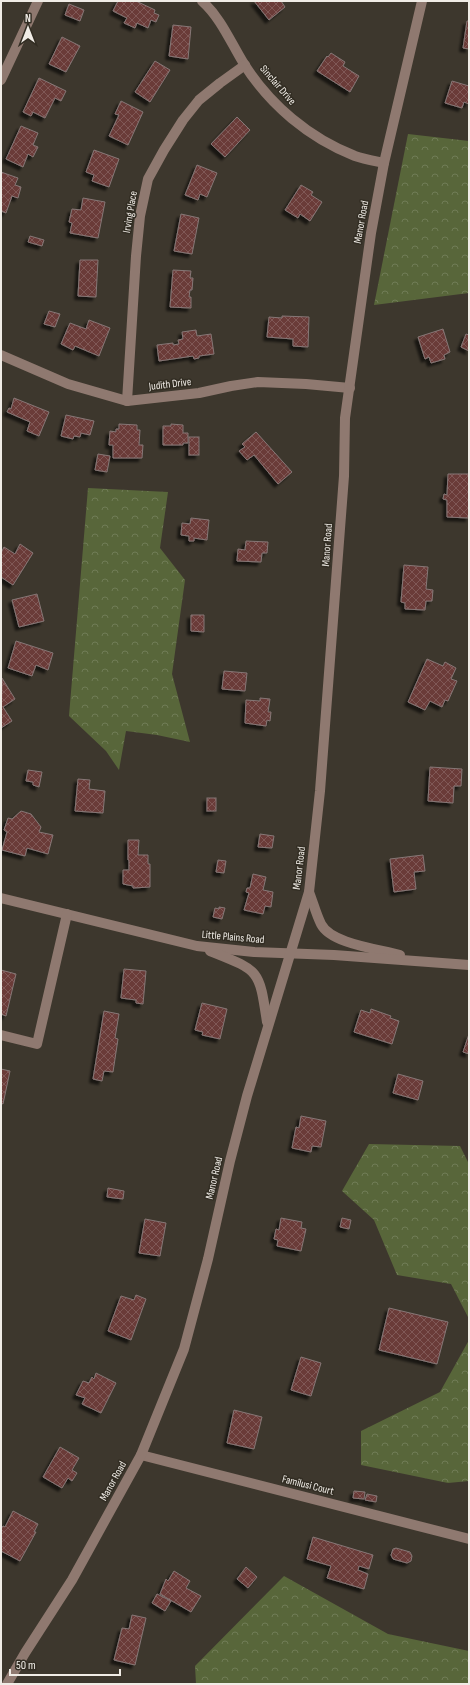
<svg xmlns="http://www.w3.org/2000/svg" width="470" height="1685" font-family="'Sofia Sans Condensed',sans-serif">
<defs>
<pattern id="forest-crowns" width="20" height="18" patternUnits="userSpaceOnUse"><rect width="20" height="18" fill="#58663a"/><path d="M2 6a3 3 0 1 1 6 0M12 15a3 3 0 1 1 6 0" fill="none" stroke="#707c56"/></pattern>
<pattern id="building-cross-hatch" width="8" height="8" patternUnits="userSpaceOnUse"><rect width="8" height="8" fill="#6b3b39"/><path d="M0 0l8 8M0 8l8-8" fill="none" stroke="#805856"/></pattern>
<filter id="shadow"><feDropShadow dx="-3.5" dy="3.5" stdDeviation="1" flood-color="#0009"/></filter>
</defs>
<rect width="100%" height="100%" fill="#3d372d"/>
<g fill="url(#forest-crowns)">
<polygon points="408,134 469,141 469,293 374,305"/>
<polygon points="88,488 168,492 160,548 185,580 172,674 190,742 157,735 126,731 119,770 106,751 69,716"/>
<polygon points="369,1144 460,1146 469,1164 469,1319 451,1284 397,1275 374,1220 342,1191"/>
<polygon points="469,1340 469,1481 448,1483 361,1465 361,1431 440,1392"/>
<polygon points="284,1576 388,1634 469,1651 469,1684 196,1684 195,1666"/>
</g>
<g fill="url(#building-cross-hatch)" stroke="#867776" filter="url(#shadow)">
<polygon points="118,1 136,1 155,10 154,13 159,15 156,22 151,20 148,28 137,23 135,28 124,23 127,18 113,11"/>
<polygon points="254,1 281,1 285,7 269,20"/>
<polygon points="69,4 84,10 80,21 65,15"/>
<polygon points="467,21 469,21 469,49 463,48"/>
<polygon points="173,25 191,27 188,59 169,56"/>
<polygon points="62,37 80,46 66,72 49,64"/>
<polygon points="331,53 345,62 343,66 359,76 350,92 317,71 327,56 328,57"/>
<polygon points="155,61 170,70 150,102 135,92"/>
<polygon points="39,78 66,91 61,101 55,98 45,118 33,112 31,116 23,112"/>
<polygon points="452,81 469,86 469,104 464,102 462,108 445,103"/>
<polygon points="121,101 143,112 128,145 109,136 119,115 115,114"/>
<polygon points="237,117 250,130 225,157 211,144"/>
<polygon points="21,126 38,133 33,145 38,147 33,157 28,154 23,167 6,159"/>
<polygon points="94,150 119,159 109,187 92,181 94,175 86,172"/>
<polygon points="197,165 217,173 207,197 200,194 198,200 185,195"/>
<polygon points="1,172 18,178 15,185 21,187 18,198 12,196 6,213 1,211"/>
<polygon points="301,185 313,192 311,195 322,202 310,221 300,214 298,218 285,210"/>
<polygon points="83,198 105,202 98,238 70,233 72,223 69,222 72,209 81,210"/>
<polygon points="181,214 199,218 192,254 174,251"/>
<polygon points="30,236 44,240 42,246 28,242"/>
<polygon points="80,260 98,260 96,297 78,296"/>
<polygon points="173,270 191,271 190,278 193,278 192,290 190,290 189,297 191,297 191,308 170,307"/>
<polygon points="49,311 60,314 55,327 44,324"/>
<polygon points="282,316 309,317 308,347 293,346 293,339 267,337 269,317 282,318"/>
<polygon points="89,320 110,328 99,356 75,346 73,350 61,344 70,323 86,329"/>
<polygon points="443,329 450,352 444,355 445,359 431,363 429,357 425,359 418,337"/>
<polygon points="196,330 197,336 211,334 214,354 199,356 199,358 194,359 193,356 159,361 157,345 173,343 173,345 179,344 178,340 183,339 182,332"/>
<polygon points="466,334 469,335 469,351 461,347"/>
<polygon points="14,398 49,412 39,436 27,431 30,422 7,412 9,408 11,409"/>
<polygon points="66,415 94,421 90,435 81,433 80,437 74,436 73,439 61,436"/>
<polygon points="119,424 137,425 137,430 140,430 139,445 143,445 142,458 113,458 113,445 109,445 110,431 116,432 116,429 119,429"/>
<polygon points="171,424 183,425 183,433 188,433 188,443 183,443 183,445 163,445 163,426 171,426"/>
<polygon points="256,432 292,472 278,484 254,455 247,460 239,451 245,447 242,444"/>
<rect x="189" y="437" width="10" height="18"/>
<polygon points="98,454 110,456 107,472 95,470"/>
<polygon points="448,474 469,474 469,518 447,517 447,500 443,499 444,494 447,495"/>
<polygon points="191,518 209,520 207,540 194,538 194,541 189,541 189,536 181,535 182,523 190,524"/>
<polygon points="246,541 268,542 267,553 262,553 261,562 237,561 238,549 245,550"/>
<polygon points="20,544 33,553 13,585 1,577 1,553 4,547 15,554"/>
<polygon points="404,565 428,567 426,589 433,590 432,601 426,601 425,610 405,609 405,603 401,602"/>
<polygon points="37,594 44,621 19,627 12,600"/>
<polygon points="191,615 204,615 204,632 191,631"/>
<polygon points="16,641 53,653 48,670 36,665 32,676 8,668"/>
<polygon points="427,659 443,666 445,662 456,668 451,679 457,681 448,701 445,700 442,707 430,701 425,710 408,702"/>
<polygon points="224,671 247,673 245,691 222,689"/>
<polygon points="2,678 15,699 3,707 12,721 1,728"/>
<polygon points="260,698 270,699 268,712 271,712 270,721 267,720 266,726 245,723 246,700 260,701"/>
<polygon points="430,767 462,769 461,786 454,786 453,803 428,801"/>
<polygon points="28,770 42,772 39,787 33,785 33,782 26,781"/>
<polygon points="78,779 90,780 89,789 105,791 103,813 75,811"/>
<rect x="207" y="798" width="9" height="13"/>
<polygon points="21,811 31,814 41,827 39,832 53,835 48,854 27,848 25,856 2,850 7,832 4,830 8,818 12,819"/>
<polygon points="260,834 274,836 272,848 258,847"/>
<polygon points="128,840 139,840 138,855 148,855 148,864 150,864 150,887 133,888 133,886 123,884 123,870 129,870 129,860 128,860"/>
<polygon points="423,855 425,871 414,872 416,889 394,892 390,859"/>
<polygon points="218,860 226,861 224,873 216,872"/>
<polygon points="253,874 266,877 263,890 273,892 271,907 265,906 263,914 244,910 249,893 246,892 247,888 250,888"/>
<polygon points="219,907 225,908 222,919 213,917 215,908 219,909"/>
<polygon points="124,969 146,971 143,1004 136,1003 136,1000 121,998"/>
<polygon points="1,970 16,974 6,1016 1,1014"/>
<polygon points="202,1003 227,1009 220,1039 202,1035 203,1032 195,1030"/>
<polygon points="371,1009 391,1016 390,1018 399,1021 392,1044 354,1032 361,1010 370,1013"/>
<polygon points="104,1011 119,1014 115,1038 118,1039 113,1072 104,1071 102,1081 93,1079"/>
<polygon points="469,1034 469,1054 463,1052"/>
<polygon points="1,1069 10,1071 3,1104 1,1103"/>
<polygon points="398,1074 423,1081 418,1100 393,1093"/>
<polygon points="301,1116 326,1121 321,1147 312,1146 311,1152 292,1148 296,1127 299,1128"/>
<polygon points="108,1188 124,1191 123,1199 107,1197"/>
<polygon points="281,1218 302,1222 301,1228 306,1229 301,1251 277,1246 278,1240 274,1239 276,1229 279,1230"/>
<polygon points="342,1218 351,1220 349,1229 340,1227"/>
<polygon points="145,1219 166,1223 160,1256 139,1253"/>
<polygon points="136,1295 146,1299 131,1340 108,1331 121,1296 134,1300"/>
<polygon points="389,1308 448,1322 437,1364 379,1350"/>
<polygon points="301,1357 321,1363 311,1396 291,1390"/>
<polygon points="96,1373 116,1383 101,1413 82,1404 85,1398 76,1395 83,1381 89,1383 92,1377 94,1379"/>
<polygon points="234,1410 262,1417 254,1449 227,1443"/>
<polygon points="60,1447 79,1458 72,1470 77,1473 72,1481 68,1478 62,1488 43,1477"/>
<polygon points="354,1491 365,1492 364,1499 353,1498"/>
<polygon points="367,1494 377,1496 376,1502 365,1500"/>
<polygon points="13,1511 38,1524 34,1532 36,1532 20,1561 1,1551 1,1529 3,1526 5,1527"/>
<polygon points="313,1537 373,1555 369,1569 359,1566 358,1570 368,1574 364,1589 327,1578 331,1566 307,1559"/>
<polygon points="396,1548 410,1552 412,1556 411,1561 407,1563 393,1559 391,1555 393,1549"/>
<polygon points="246,1567 257,1577 248,1588 237,1579"/>
<polygon points="174,1571 190,1581 186,1588 201,1596 191,1612 160,1594 166,1579 168,1581"/>
<polygon points="157,1594 171,1601 165,1611 152,1603"/>
<polygon points="132,1615 146,1618 135,1665 114,1660 122,1628 129,1629"/>
</g>
<g fill="none" stroke-linecap="round" stroke-linejoin="round">
<g stroke="#8f7970" stroke-width="10">
<path d="M202,1C221,18 231,43 244,64C270,105 309,138 355,156C364,159 375,161 384,163"/>
<polyline points="1,80 38,1"/>
<polyline points="1,355 68,384 127,401 199,393 231,386 258,382 306,384 350,388"/>
<polyline points="127,401 136,256 140,216 148,179 164,150 183,120 199,100 220,83 245,65"/>
<path d="M309,892C313,902 316,914 321,924C331,944 379,949 400,955"/>
<polyline points="1,898 197,946 254,952 334,955 469,965"/>
<path d="M210,951C260,971 259,969 267,1022"/>
<polyline points="1,1035 37,1044 67,914"/>
<polyline points="141,1455 469,1539"/>
<polyline points="7,1684 25,1653 72,1580 141,1455 184,1349 208,1259 230,1161 247,1096 309,892 320,791 344,476 345,418 371,233 384,163 422,1"/>
</g>
</g>
<g text-anchor="middle" dominant-baseline="central" stroke-width="3" stroke-linejoin="round" paint-order="stroke">
<g font-size="11" fill="#f0ece6" stroke="#322d23">
<text transform="translate(278 85) rotate(49)">Sinclair Drive</text>
<text transform="translate(130 212) rotate(-80)">Irving Place</text>
<text transform="translate(361 222) rotate(-80)">Manor Road</text>
<text transform="translate(170 384) rotate(-7)">Judith Drive</text>
<text transform="translate(327 545) rotate(-86)">Manor Road</text>
<text transform="translate(299 868) rotate(-83)">Manor Road</text>
<text transform="translate(233 937) rotate(5)">Little Plains Road</text>
<text transform="translate(214 1178) rotate(-77)">Manor Road</text>
<text transform="translate(113 1481) rotate(-61)">Manor Road</text>
<text transform="translate(308 1485) rotate(14)">Familusi Court</text>
</g>
</g>
<rect width="470" height="1685" fill="none" stroke="#f0ece6" stroke-width="4"/>
<g transform="translate(28 28)" stroke="#322d23" stroke-width="3" paint-order="stroke">
<path d="M0-3L7 15L0 10L-7 15Z" fill="#f0ece6"/>
<text y="-6" font-size="11" font-weight="bold" text-anchor="middle" fill="#f0ece6">N</text>
</g>
<path d="M10 1669v6h110v-6" fill="none" stroke="#f0ece6" stroke-width="2"/>
<text x="16" y="1669" font-size="12" fill="#f0ece6" stroke="#322d23" stroke-width="3" paint-order="stroke">50 m</text>
</svg>
